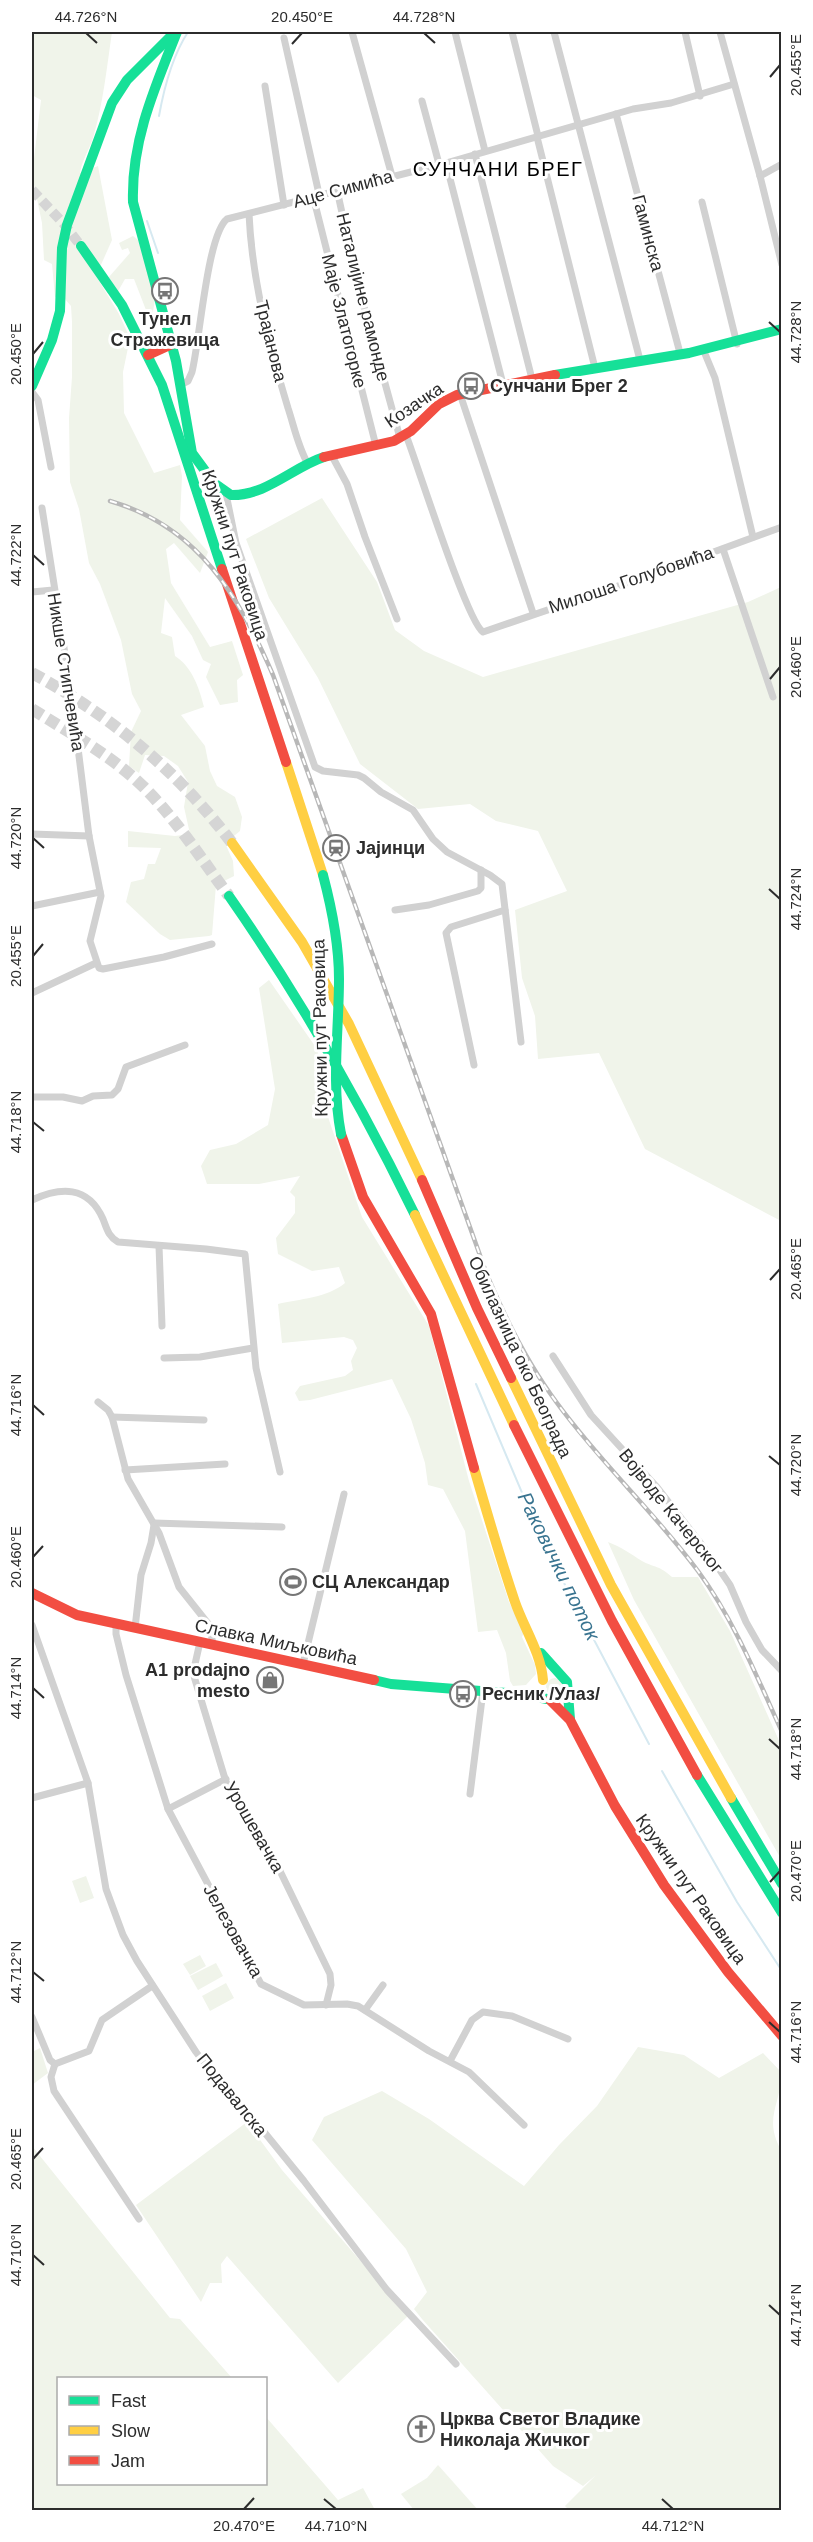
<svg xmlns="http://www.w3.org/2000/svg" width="813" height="2542" font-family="Arial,sans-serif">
<rect width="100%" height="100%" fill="#fff"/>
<g fill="#f0f4ea">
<path d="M32,32H112C107,66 103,105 93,138C89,150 82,160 80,173L98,166L112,240L96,276L119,314L130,338L123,372L124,413L154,473L180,465L182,476L180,520L208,552L200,573L174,543L166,549L171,583L210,647L232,641L243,675L237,680L238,702L220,705L206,677L211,664L203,660L192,636L165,598L161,633L172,637L175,656C192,667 199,687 204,707L181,715L205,746L210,771L217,786L235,797L242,817L240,831L225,843L233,861L234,876L216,885L212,935L209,936L170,940L160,934L126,902L131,882L144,879L148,864H155L161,848L128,847V831L175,836L190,834L184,807L188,782L178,766L164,756L145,755L139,773L129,766L131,732L141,711L132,694L121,640L100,584L89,563L79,509L70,482L69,418L72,377V322L71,306L65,299L55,297L52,264L44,260L42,223L32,175L41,100L32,95Z"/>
<polygon points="133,236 138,240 156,294 151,323 134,279 125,279 117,293 109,277 130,253 128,248 122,250 119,243"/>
<polygon points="322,498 377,582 395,630 424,651 483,677 748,602 781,587 781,1221 645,1149 599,1053 538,1059 535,1016 522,978 515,910 567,891 538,831 496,821 470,804 418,809 360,764 318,678 269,598 246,539"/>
<path d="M269,980L317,1049L324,1077L328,1117L362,1217L429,1326L469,1481L509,1602L524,1632L522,1637L535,1665L536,1674L526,1685L513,1686L510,1681L506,1653L497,1630L478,1632L465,1531L443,1489L428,1485L425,1463L411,1419L392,1379L310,1400L299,1401L295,1393L300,1386L345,1376L353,1370L351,1361L357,1348L353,1340L344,1337L282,1343L278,1304C299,1299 327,1298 345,1283L339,1267L312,1271L278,1254L276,1238L295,1213V1197L290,1192L300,1176L259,1184H207L201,1166L210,1150L236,1144L268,1125L275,1089L259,988Z"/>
<path d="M608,1542C621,1547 631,1554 642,1561C655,1568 659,1565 672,1577H698L730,1631L781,1745V1859L634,1600Z"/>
<circle cx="555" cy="1687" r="9"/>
<polygon points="86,1876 94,1898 80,1903 72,1881"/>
<polygon points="200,1955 206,1966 190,1975 183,1964"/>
<polygon points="216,1963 223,1976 198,1990 190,1976"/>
<polygon points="226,1983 234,1998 210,2011 202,1996"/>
<path d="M638,2047L684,2055L719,2078L763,2053L781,2072C782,2105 762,2117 782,2152L781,2510H569L565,2506L596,2475L583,2486L553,2466L422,2319L414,2309L427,2292L406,2249L312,2140L324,2117L382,2091L429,2119L524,2186L559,2145L597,2106Z"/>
<polygon points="40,2048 48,2073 32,2085 32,2052"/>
<polygon points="247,2122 282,2170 408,2316 338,2383 227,2256 221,2264 222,2283 210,2283 201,2302 136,2205"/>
<polygon points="32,2146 170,2318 180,2319 232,2378 58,2378 58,2484 266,2484 266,2417 338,2500 363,2488 375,2510 32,2510"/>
<polygon points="438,2465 478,2510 414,2510 401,2494 427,2478"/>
</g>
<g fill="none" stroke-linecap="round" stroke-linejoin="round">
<g stroke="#d6e9f1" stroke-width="2">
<path d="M159,116C164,88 173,55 188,32"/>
<polyline points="147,221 158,253"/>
<polyline points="476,1384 545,1547 649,1744"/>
<polyline points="662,1771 737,1902 782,1971"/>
</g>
<polyline stroke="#d5d5d5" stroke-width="10" stroke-dasharray="10 5" stroke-linecap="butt" points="32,190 63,223 81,246"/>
<g stroke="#d5d5d5" stroke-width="12" stroke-dasharray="12 6" stroke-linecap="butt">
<path d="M32,673C111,716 178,771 232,843"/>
<path d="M32,709C67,731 103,751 134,778C172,812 199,856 229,896"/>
</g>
<g stroke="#d1d1d1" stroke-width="7">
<polyline points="352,32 392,176"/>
<polyline points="455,32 485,151"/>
<polyline points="512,32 538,136"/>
<polyline points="554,32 640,360"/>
<polyline points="685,32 700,96"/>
<polyline points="720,32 760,176 782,265"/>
<polyline points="284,38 319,194"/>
<polyline points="265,86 284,205"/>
<polyline points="422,101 439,164"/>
<polyline points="616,114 680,353"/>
<polyline points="537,137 595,368"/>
<polyline points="475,154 532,379"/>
<polyline points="446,163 503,384"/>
<polyline points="760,176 782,164"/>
<polyline points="337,190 357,281 400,438"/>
<polyline points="313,196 376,446"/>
<polyline points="702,202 737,344"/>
<path d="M249,214C252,280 269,345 288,408C294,426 298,447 308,464"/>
<polyline points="703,349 715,378 753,537"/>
<path d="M180,385L188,381L192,372C200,340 207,235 227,219L446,163L633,109L671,103L734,84"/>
<polyline points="32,392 38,400 51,467"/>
<polyline points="460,394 533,613"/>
<path d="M406,435C417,463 467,622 483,632L659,572L782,527"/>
<polyline points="332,456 347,484 365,537 397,619"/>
<polyline points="226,494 236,543 315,767 323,771 358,775 364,778 381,792 413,810 433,839 447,852 490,875 502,884 521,1042"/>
<polyline points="42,508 71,692 89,836 101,896 90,941 99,968 103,969 164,957 212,944"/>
<polyline points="723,549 773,697"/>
<polyline points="32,592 53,590"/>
<polyline points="32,834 89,836"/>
<polyline points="32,906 100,892"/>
<polyline points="395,910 429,905 478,891 481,888 481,870"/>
<polyline points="32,993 96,963"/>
<polyline points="474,1065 446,933 451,927 505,910"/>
<polyline points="32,1097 63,1097 82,1101 93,1096 112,1095 118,1089 126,1067 185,1045"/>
<path d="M32,1200C60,1187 88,1185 103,1219C107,1229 108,1236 118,1242L206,1249L245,1254L256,1368L280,1472"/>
<polyline points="159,1246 162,1326"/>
<polyline points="553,1356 591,1415 656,1486 709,1554 730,1585 746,1622 762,1650 782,1671"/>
<polyline points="164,1358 200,1357 253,1348"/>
<polyline points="98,1402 108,1410 112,1417 128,1479 159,1533 179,1587 210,1626 213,1645"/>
<polyline points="112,1417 204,1420"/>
<polyline points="125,1470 225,1464"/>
<polyline points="154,1523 282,1527"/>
<polyline points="116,1624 116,1634 126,1675 168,1809 261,1984 304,2005 347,2004 358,2006 429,2051 469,2072 524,2125"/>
<polyline points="32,1625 88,1783 106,1889 123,1935 137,1961 196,2052 218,2081 256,2122 304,2181 387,2290 456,2364"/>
<polyline points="135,1628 141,1575 151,1543 154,1525"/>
<polyline points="200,1642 193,1673 226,1782 269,1857 280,1871 330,1974 331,1985 326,2005"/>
<polyline points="303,1664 344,1494"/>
<polyline points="470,1794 483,1691"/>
<polyline points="32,1798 88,1783"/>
<polyline points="168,1809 226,1779"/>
<polyline points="365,2010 383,1985"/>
<polyline points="32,2017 50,2060 55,2064"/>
<polyline points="450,2061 472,2020 483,2012 512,2016 568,2039"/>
<polyline points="55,2064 51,2077 54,2091 139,2219"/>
<polyline points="55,2064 89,2051 102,2020 152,1986"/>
</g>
<g stroke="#16e098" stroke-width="10">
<path d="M177,32C155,87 131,141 133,202L176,361L192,453L214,483L231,495C266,496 293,467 324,457"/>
<polyline points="81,246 122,305 162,385 222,569"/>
<polyline points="555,375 689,353 782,329"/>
<polyline points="32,386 52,340 60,311 62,248 67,225 112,103 127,80 173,34"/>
<path d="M229,896C300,998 361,1104 415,1215"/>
<polyline points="541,1653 567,1682 570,1719"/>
<polyline points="374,1680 391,1684 520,1694 547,1699"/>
<polyline points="697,1775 782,1913"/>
<polyline points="731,1798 782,1884"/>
</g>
<g stroke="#ffcf43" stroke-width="10">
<polyline points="286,762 323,875"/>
<polyline points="232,843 302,942 349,1024 422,1180"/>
<polyline points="415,1215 514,1425"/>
<polyline points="511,1378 611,1585 731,1798"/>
<path d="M474,1468C487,1513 500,1558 515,1602C524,1628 541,1653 543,1680"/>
</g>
<g stroke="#f24e42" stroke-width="10">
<polyline points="148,355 172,344"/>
<polyline points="324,457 394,441 411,431 439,404 457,395 555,375"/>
<polyline points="222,569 286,762"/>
<polyline points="341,1134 363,1197 431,1314 474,1468"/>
<polyline points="422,1180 477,1308 511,1378"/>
<polyline points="514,1425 612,1621 697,1775"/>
<polyline points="32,1593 77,1615 374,1680"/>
<polyline points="550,1700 570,1720 615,1806 664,1885 728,1972 782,2036"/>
</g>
<defs>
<path id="rail" d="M110,501C199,527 238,595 273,675L487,1275C506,1320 527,1363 557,1403C600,1462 654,1512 698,1571C734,1620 757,1677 782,1732"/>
</defs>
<use href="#rail" stroke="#b8b8b8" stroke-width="4.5"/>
<use href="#rail" stroke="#fff" stroke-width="2" stroke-dasharray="7" stroke-linecap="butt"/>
<path stroke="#16e098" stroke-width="10" d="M323,875C332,909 339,943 339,979C339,1031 331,1082 341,1134"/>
</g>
<path fill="none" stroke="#2c2c2c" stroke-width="2" d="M86,33L97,43M424,33L435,43M292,44L302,33M770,77L780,65M769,322L780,332M33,354L43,342M33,555L44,565M770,679L780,667M33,838L44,848M769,889L780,899M33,956L43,944M33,1122L44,1131M770,1280L780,1269M33,1405L44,1415M769,1456L780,1465M33,1557L43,1546M33,1688L44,1698M769,1739L780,1749M770,1882L780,1871M33,1972L44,1981M769,2022L780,2032M33,2159L43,2148M33,2255L44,2265M769,2305L780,2315M324,2499L336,2509M662,2499L673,2509M244,2509L254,2498"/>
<defs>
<symbol id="bus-ring" viewBox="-11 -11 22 22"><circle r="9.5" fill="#fff" stroke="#767676" stroke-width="1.5"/><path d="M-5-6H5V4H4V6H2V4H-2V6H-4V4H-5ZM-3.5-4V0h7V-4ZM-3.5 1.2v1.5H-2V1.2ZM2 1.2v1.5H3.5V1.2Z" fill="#767676"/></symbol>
<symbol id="station-ring" viewBox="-11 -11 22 22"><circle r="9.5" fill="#fff" stroke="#767676" stroke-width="1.5"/><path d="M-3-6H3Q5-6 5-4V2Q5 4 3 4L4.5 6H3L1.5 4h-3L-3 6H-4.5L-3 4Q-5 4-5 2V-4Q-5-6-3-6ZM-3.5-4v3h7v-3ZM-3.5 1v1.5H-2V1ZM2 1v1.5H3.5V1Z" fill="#767676"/></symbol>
<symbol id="stadium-ring" viewBox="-11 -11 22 22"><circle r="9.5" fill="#fff" stroke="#767676" stroke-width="1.5"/><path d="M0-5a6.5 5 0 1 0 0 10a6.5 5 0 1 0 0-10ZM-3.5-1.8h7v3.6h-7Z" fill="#767676"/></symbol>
<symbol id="shop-ring" viewBox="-11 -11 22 22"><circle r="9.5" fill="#fff" stroke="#767676" stroke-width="1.5"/><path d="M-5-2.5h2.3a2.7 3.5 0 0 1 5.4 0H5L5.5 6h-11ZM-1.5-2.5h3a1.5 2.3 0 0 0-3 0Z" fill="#767676"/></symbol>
<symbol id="church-ring" viewBox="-11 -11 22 22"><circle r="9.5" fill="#fff" stroke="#767676" stroke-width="1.5"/><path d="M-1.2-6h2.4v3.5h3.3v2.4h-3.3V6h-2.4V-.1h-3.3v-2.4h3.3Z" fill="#767676"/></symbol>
</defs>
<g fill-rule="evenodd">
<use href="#bus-ring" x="150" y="276" width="30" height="30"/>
<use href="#bus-ring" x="456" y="371" width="30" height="30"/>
<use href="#station-ring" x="321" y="833" width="30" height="30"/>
<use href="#stadium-ring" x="278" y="1567" width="30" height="30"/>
<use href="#shop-ring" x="255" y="1665" width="30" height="30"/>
<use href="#bus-ring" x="448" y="1679" width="30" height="30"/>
<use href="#church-ring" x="406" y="2414" width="30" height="30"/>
</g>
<g text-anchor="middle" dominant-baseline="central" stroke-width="6" stroke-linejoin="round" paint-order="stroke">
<g font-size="18" fill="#2c2c2c" stroke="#fff">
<text transform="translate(343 189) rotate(-15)">Аце Симића</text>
<text transform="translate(648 233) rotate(75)">Гаминска</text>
<text transform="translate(363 297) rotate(76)">Наталијине рамонде</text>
<text transform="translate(344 321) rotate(76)">Маје Златогорке</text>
<text transform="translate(271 341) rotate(76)">Трајанова</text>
<text transform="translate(414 405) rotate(-34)">Козачка</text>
<text transform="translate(235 555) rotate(72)">Кружни пут Раковица</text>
<text transform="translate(631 580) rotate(-19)">Милоша Голубовића</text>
<text transform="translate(66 672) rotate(81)">Никше Стипчевића</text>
<text transform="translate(320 1028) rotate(-91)">Кружни пут Раковица</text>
<text transform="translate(520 1357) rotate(65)">Обилазница око Београда</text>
<text transform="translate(671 1511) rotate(51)">Војводе Качерског</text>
<text transform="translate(276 1642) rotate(12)">Славка Миљковића</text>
<text transform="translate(254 1827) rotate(60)">Урошевачка</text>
<text transform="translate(691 1889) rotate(55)">Кружни пут Раковица</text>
<text transform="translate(233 1931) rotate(61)">Јелезовачка</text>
<text transform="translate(232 2095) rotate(51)">Подавалска</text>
</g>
<g font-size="18" font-weight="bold" fill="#2c2c2c" stroke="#fff" text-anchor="start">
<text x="165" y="319" text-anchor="middle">Тунел<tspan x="165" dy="21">Стражевица</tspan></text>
<text x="490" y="386">Сунчани Брег 2</text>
<text x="356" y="848">Јајинци</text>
<text x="312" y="1582">СЦ Александар</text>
<text x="250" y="1670" text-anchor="end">A1 prodajno<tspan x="250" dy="21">mesto</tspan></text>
<text x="482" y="1694">Ресник /Улаз/</text>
<text x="440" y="2419">Црква Светог Владике<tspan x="440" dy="21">Николаја Жичког</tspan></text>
</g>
<g font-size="20" letter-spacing="1.5" fill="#000" stroke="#fff">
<text x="498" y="169">СУНЧАНИ БРЕГ</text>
</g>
<g font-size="20" font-style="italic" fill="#397490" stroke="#fff">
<text transform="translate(559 1566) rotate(64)">Раковички поток</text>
</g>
</g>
<rect width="813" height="2542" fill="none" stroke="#ffffff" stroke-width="66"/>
<rect x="57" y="2377" width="210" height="108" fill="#ffffff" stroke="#ababab" stroke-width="1.5"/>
<rect x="69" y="2396" width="30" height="9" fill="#16e098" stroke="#ababab" stroke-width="1.5"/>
<text x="111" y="2407" font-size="18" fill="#2c2c2c">Fast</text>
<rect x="69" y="2426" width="30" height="9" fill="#ffcf43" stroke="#ababab" stroke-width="1.5"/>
<text x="111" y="2437" font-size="18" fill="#2c2c2c">Slow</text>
<rect x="69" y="2456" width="30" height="9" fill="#f24e42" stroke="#ababab" stroke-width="1.5"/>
<text x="111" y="2467" font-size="18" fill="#2c2c2c">Jam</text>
<rect x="33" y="33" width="747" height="2476" fill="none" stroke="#2c2c2c" stroke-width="2"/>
<g font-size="15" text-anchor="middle" fill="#2c2c2c">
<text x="86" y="22">44.726°N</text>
<text x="302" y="22">20.450°E</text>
<text x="424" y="22">44.728°N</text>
<text transform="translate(796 65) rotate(-90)" y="5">20.455°E</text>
<text transform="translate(796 332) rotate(-90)" y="5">44.728°N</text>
<text transform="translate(16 354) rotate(-90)" y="5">20.450°E</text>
<text transform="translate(16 555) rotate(-90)" y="5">44.722°N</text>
<text transform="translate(796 667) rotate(-90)" y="5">20.460°E</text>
<text transform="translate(16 838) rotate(-90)" y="5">44.720°N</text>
<text transform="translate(796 899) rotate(-90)" y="5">44.724°N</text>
<text transform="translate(16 956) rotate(-90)" y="5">20.455°E</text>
<text transform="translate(16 1122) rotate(-90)" y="5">44.718°N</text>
<text transform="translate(796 1269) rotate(-90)" y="5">20.465°E</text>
<text transform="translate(16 1405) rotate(-90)" y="5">44.716°N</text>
<text transform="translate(796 1465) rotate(-90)" y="5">44.720°N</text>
<text transform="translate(16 1557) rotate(-90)" y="5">20.460°E</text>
<text transform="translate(16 1688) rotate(-90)" y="5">44.714°N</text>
<text transform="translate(796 1749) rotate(-90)" y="5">44.718°N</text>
<text transform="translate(796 1871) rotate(-90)" y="5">20.470°E</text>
<text transform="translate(16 1972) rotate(-90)" y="5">44.712°N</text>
<text transform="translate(796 2032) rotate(-90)" y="5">44.716°N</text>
<text transform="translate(16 2159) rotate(-90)" y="5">20.465°E</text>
<text transform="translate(16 2255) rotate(-90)" y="5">44.710°N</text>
<text transform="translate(796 2315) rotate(-90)" y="5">44.714°N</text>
<text x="244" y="2531">20.470°E</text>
<text x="336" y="2531">44.710°N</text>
<text x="673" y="2531">44.712°N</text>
</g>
</svg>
